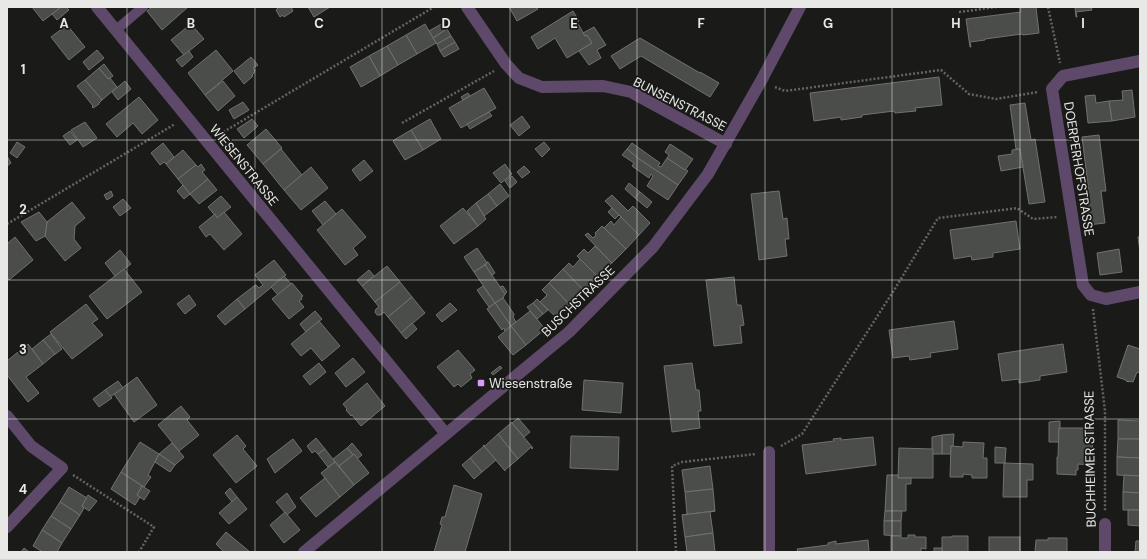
<svg xmlns="http://www.w3.org/2000/svg" width="1147" height="559" font-family="'DM Sans',sans-serif">
<rect width="100%" height="100%" fill="#1a1b19"/>
<g fill="#4b4d4a" stroke="#70726f">
<polygon points="32,7 61,7 43,21"/>
<polygon points="61,7 66,7 69,10 57,20 52,14"/>
<polygon points="152,7 188,7 162,30 147,11"/>
<polygon points="279,7 291,7 293,11 284,17 283,15 280,17 276,10"/>
<polygon points="308,7 330,7 314,17"/>
<polygon points="509,7 535,7 538,9 517,21"/>
<polygon points="1026,7 1036,7 1039,33 1023,35 1022,34 985,39 985,40 970,42 971,47 970,47 966,19 1021,12 1020,8"/>
<polygon points="1075,7 1096,7 1091,8 1092,10 1076,12 1077,17 1076,17"/>
<polygon points="573,11 579,21 577,22 585,36 587,35 592,43 567,58 555,38 538,49 531,37"/>
<polygon points="443,23 447,29 433,38 429,31"/>
<polygon points="191,24 204,39 184,55 171,40"/>
<polygon points="425,24 436,43 417,54 406,35"/>
<polygon points="67,25 85,47 69,60 51,37"/>
<polygon points="594,27 606,45 597,50 601,58 589,65 579,51 592,43 587,35 585,36 583,33"/>
<polygon points="447,29 451,36 437,44 433,38"/>
<polygon points="406,35 417,54 398,65 387,46"/>
<polygon points="451,36 455,42 440,51 437,44"/>
<polygon points="640,38 700,73 700,72 719,83 710,97 641,56 620,69 611,56"/>
<polygon points="455,42 459,49 444,57 440,51"/>
<polygon points="387,46 398,65 380,76 369,56"/>
<polygon points="97,50 104,58 89,70 83,62"/>
<polygon points="216,50 233,71 205,95 188,73"/>
<polygon points="189,51 193,57 182,67 176,60"/>
<polygon points="369,56 380,76 361,87 350,67"/>
<polygon points="251,57 258,65 253,68 255,70 254,73 252,75 253,76 244,84 234,71"/>
<polygon points="104,64 113,76 108,79 99,68"/>
<polygon points="99,68 108,79 110,78 117,87 102,100 85,80"/>
<polygon points="939,77 942,105 915,108 916,111 895,113 894,111 862,115 862,117 841,120 841,117 814,121 810,93"/>
<polygon points="85,80 102,100 99,103 99,104 93,108 92,107 93,106 77,86"/>
<polygon points="125,81 131,89 118,100 112,92"/>
<polygon points="223,81 235,96 218,111 205,95"/>
<polygon points="484,88 496,108 461,128 449,108"/>
<polygon points="1132,90 1135,117 1112,121 1109,101 1123,100 1122,91"/>
<polygon points="468,93 470,96 463,100 461,97"/>
<polygon points="1095,95 1096,103 1109,101 1112,121 1088,123 1085,96"/>
<polygon points="139,97 158,120 142,134 133,123 117,137 106,124"/>
<polygon points="243,102 249,110 234,119 229,110"/>
<polygon points="1025,103 1031,140 1035,139 1045,202 1029,204 1020,149 1016,149 1010,105"/>
<polygon points="489,112 492,116 470,129 467,124"/>
<polygon points="522,116 530,127 519,136 510,125"/>
<polygon points="252,119 258,126 244,138 237,129"/>
<polygon points="430,119 441,139 423,150 411,130"/>
<polygon points="85,122 97,138 83,147 71,130"/>
<polygon points="266,129 282,148 263,164 247,145"/>
<polygon points="411,130 423,150 405,160 393,141 394,140"/>
<polygon points="70,131 77,140 70,145 63,136"/>
<polygon points="1099,135 1106,191 1101,191 1105,223 1088,225 1085,194 1089,193 1082,137"/>
<polygon points="17,142 25,147 17,158 10,153"/>
<polygon points="544,142 550,149 542,157 535,149"/>
<polygon points="163,143 174,157 166,164 164,162 160,165 151,153"/>
<polygon points="632,143 660,163 658,166 661,167 667,158 688,171 678,185 639,159 627,149"/>
<polygon points="670,144 693,159 685,170 667,158 669,155 665,152"/>
<polygon points="281,149 302,175 284,190 263,164"/>
<polygon points="627,149 639,159 678,185 668,200 647,186 653,176 651,174 649,178 632,166 634,163 622,155"/>
<polygon points="1020,149 1023,167 1001,171 998,156 1012,154 1012,150"/>
<polygon points="183,150 196,165 178,179 166,164"/>
<polygon points="7,156 11,163 7,166"/>
<polygon points="364,160 373,171 360,181 352,170"/>
<polygon points="201,164 205,170 202,172 208,179 190,194 178,179 196,165 198,167"/>
<polygon points="505,164 512,174 501,183 493,173"/>
<polygon points="524,166 530,172 522,178 517,172"/>
<polygon points="311,167 328,188 301,210 284,190"/>
<polygon points="512,176 517,182 510,188 505,181"/>
<polygon points="208,179 217,190 199,204 190,194"/>
<polygon points="629,183 640,192 635,198 625,189"/>
<polygon points="500,184 509,196 497,206 488,194"/>
<polygon points="183,185 190,194 184,199 177,191"/>
<polygon points="111,191 113,196 107,200 104,195"/>
<polygon points="779,191 783,219 787,218 789,239 785,239 787,256 759,260 751,194"/>
<polygon points="640,192 652,202 647,208 635,198"/>
<polygon points="488,194 497,206 484,216 476,203"/>
<polygon points="612,195 628,211 633,206 650,223 639,235 605,201"/>
<polygon points="221,196 231,207 217,218 208,207"/>
<polygon points="123,199 131,208 120,216 113,207"/>
<polygon points="325,201 336,214 323,225 312,211"/>
<polygon points="72,202 85,218 75,226 74,239 81,248 65,261 45,236 47,222"/>
<polygon points="476,203 486,219 478,226 467,211"/>
<polygon points="463,208 478,226 454,244 440,226"/>
<polygon points="612,208 619,215 615,219 608,212"/>
<polygon points="342,209 366,237 353,248 358,255 345,265 317,230"/>
<polygon points="39,212 47,222 45,236 36,241 21,222"/>
<polygon points="224,212 242,234 224,250 210,234 206,237 199,227 215,214 217,218"/>
<polygon points="621,217 639,235 626,249 604,228 611,221 614,225"/>
<polygon points="1016,221 1020,249 993,253 993,257 972,260 971,256 954,259 950,230"/>
<polygon points="602,226 626,249 612,263 585,235 588,233 593,238 596,235 595,233"/>
<polygon points="1140,236 1140,252 1138,237"/>
<polygon points="15,237 33,260 9,280 7,277 7,244"/>
<polygon points="595,246 612,263 598,277 577,256 584,249 588,253"/>
<polygon points="477,248 487,263 474,272 464,257"/>
<polygon points="1119,249 1122,272 1100,275 1097,253"/>
<polygon points="120,250 131,264 115,276 105,263"/>
<polygon points="580,259 598,277 584,291 563,269 569,263 573,267"/>
<polygon points="274,260 286,275 245,309 237,299 254,286 256,285 259,288 263,285 255,275"/>
<polygon points="487,262 488,262 495,273 492,275 485,265 487,263"/>
<polygon points="485,265 505,294 503,298 495,303 474,272"/>
<polygon points="387,266 400,282 375,302 362,286"/>
<polygon points="124,269 142,292 107,319 89,296"/>
<polygon points="563,269 584,291 570,305 549,283"/>
<polygon points="369,270 374,276 362,286 357,280"/>
<polygon points="284,276 291,284 278,295 271,287"/>
<polygon points="734,277 737,305 741,305 744,325 740,326 742,343 714,346 706,280"/>
<polygon points="400,282 412,297 388,317 384,312 381,315 377,315 375,312 376,309 379,307 375,302"/>
<polygon points="292,283 303,296 301,297 302,299 299,301 304,307 289,319 272,299"/>
<polygon points="549,283 570,305 557,318 540,302 547,295 542,290"/>
<polygon points="483,286 495,303 489,307 477,290"/>
<polygon points="503,286 507,292 505,294 500,287"/>
<polygon points="189,295 196,305 185,314 177,304"/>
<polygon points="412,297 425,313 401,333 388,317"/>
<polygon points="503,298 514,314 514,315 513,317 516,322 511,326 495,303"/>
<polygon points="237,299 245,309 225,325 217,316"/>
<polygon points="537,299 548,310 543,314 533,303"/>
<polygon points="450,303 457,310 442,322 436,315"/>
<polygon points="495,303 511,326 505,331 504,328 502,330 487,309"/>
<polygon points="533,303 543,314 537,319 527,307"/>
<polygon points="86,304 98,319 92,323 103,335 72,359 50,332"/>
<polygon points="315,311 322,319 306,332 300,324"/>
<polygon points="530,311 545,329 526,345 511,326"/>
<polygon points="319,321 340,346 322,361 311,348 301,356 291,344"/>
<polygon points="954,321 958,349 930,353 931,357 910,360 909,356 893,358 889,330"/>
<polygon points="412,323 417,329 406,339 401,333"/>
<polygon points="511,326 526,345 513,355 498,337"/>
<polygon points="51,334 62,349 54,355 43,340"/>
<polygon points="43,340 55,354 43,364 32,349"/>
<polygon points="28,344 43,364 26,377 39,393 28,402 7,375 7,361"/>
<polygon points="1063,344 1067,372 1040,376 1040,380 1019,383 1019,379 1002,381 998,354"/>
<polygon points="1128,345 1140,349 1140,373 1137,372 1133,382 1129,381 1129,382 1126,381 1126,380 1117,377"/>
<polygon points="458,350 475,370 470,374 472,378 461,387 458,384 454,387 437,367"/>
<polygon points="353,358 365,372 346,387 335,373"/>
<polygon points="319,363 326,372 310,385 303,376"/>
<polygon points="692,363 696,390 699,390 701,411 698,411 700,428 672,432 664,366"/>
<polygon points="500,366 502,368 493,375 491,373"/>
<polygon points="137,377 157,405 134,422 114,394"/>
<polygon points="584,380 623,383 621,413 582,410"/>
<polygon points="118,381 123,388 110,397 105,390"/>
<polygon points="367,383 385,406 361,426 352,415 351,416 346,410 347,409 343,404"/>
<polygon points="105,390 112,398 99,407 93,399"/>
<polygon points="181,406 190,417 187,420 199,435 179,451 158,425"/>
<polygon points="518,418 530,432 524,437 512,423"/>
<polygon points="1118,420 1140,421 1140,439 1118,439"/>
<polygon points="1060,421 1060,428 1059,428 1059,442 1049,442 1049,422"/>
<polygon points="511,422 533,448 532,449 531,447 518,459 498,434 511,423"/>
<polygon points="1059,428 1093,428 1092,457 1090,457 1090,465 1078,464 1078,470 1076,470 1076,475 1057,474 1057,457 1058,457"/>
<polygon points="498,434 518,459 505,470 505,471 483,445 485,446"/>
<polygon points="954,434 953,446 951,446 951,454 942,454 942,435"/>
<polygon points="237,435 246,446 243,449 257,466 236,483 213,455"/>
<polygon points="942,435 942,454 932,454 932,437"/>
<polygon points="571,436 619,437 618,470 570,468"/>
<polygon points="873,437 876,465 806,474 802,445 834,441 833,439 841,438 841,440"/>
<polygon points="316,438 325,449 318,454 315,451 312,453 307,446"/>
<polygon points="293,439 302,451 275,473 267,459"/>
<polygon points="1118,439 1140,439 1140,458 1117,457"/>
<polygon points="140,442 159,454 148,475 151,477 144,487 121,472"/>
<polygon points="963,442 984,443 983,458 987,458 987,478 972,478 972,475 963,474 963,477 950,477 951,446 963,447"/>
<polygon points="172,443 184,457 175,465 159,454"/>
<polygon points="352,443 362,455 357,459 347,448"/>
<polygon points="484,446 496,460 482,472 470,458"/>
<polygon points="995,447 1006,448 1005,463 995,463"/>
<polygon points="347,448 353,455 339,466 333,459"/>
<polygon points="899,448 933,449 933,478 898,478"/>
<polygon points="325,449 335,462 328,467 318,454"/>
<polygon points="159,454 175,465 170,472 155,462"/>
<polygon points="354,454 369,473 354,485 339,466"/>
<polygon points="1117,457 1140,458 1140,476 1117,475"/>
<polygon points="470,458 482,472 474,479 462,465"/>
<polygon points="335,462 354,485 340,497 321,473"/>
<polygon points="1004,463 1033,464 1033,480 1027,480 1027,497 1003,497"/>
<polygon points="710,466 713,489 685,492 682,470"/>
<polygon points="121,472 142,486 137,495 140,497 135,505 111,489"/>
<polygon points="887,475 898,475 898,478 911,478 911,484 906,484 906,511 885,511"/>
<polygon points="1124,475 1140,476 1140,493 1123,492"/>
<polygon points="325,478 340,497 316,517 300,498"/>
<polygon points="454,485 482,494 465,552 434,552 442,525 440,524 442,517 445,517"/>
<polygon points="142,486 150,491 144,500 137,495"/>
<polygon points="69,487 87,498 82,506 84,508 80,515 60,502"/>
<polygon points="230,488 237,497 232,502 225,493"/>
<polygon points="713,489 715,511 682,515 687,514 685,492"/>
<polygon points="1123,492 1140,493 1140,510 1123,510"/>
<polygon points="287,493 296,507 287,515 276,502"/>
<polygon points="88,495 97,501 89,511 82,506"/>
<polygon points="237,497 247,509 229,524 219,513"/>
<polygon points="60,502 80,515 71,529 51,516"/>
<polygon points="1128,510 1140,510 1140,526 1128,525"/>
<polygon points="715,511 710,512 713,533 685,537 682,515"/>
<polygon points="885,511 902,511 901,521 884,521"/>
<polygon points="285,512 300,530 284,543 270,525"/>
<polygon points="51,516 71,529 62,543 42,530"/>
<polygon points="884,521 901,521 901,536 884,535"/>
<polygon points="42,530 62,543 57,552 43,552 33,546"/>
<polygon points="226,532 250,552 224,552 216,544"/>
<polygon points="713,533 715,552 687,552 685,537"/>
<polygon points="908,535 915,535 915,537 926,537 926,549 921,548 921,552 891,552 891,536 901,536 901,538 908,538"/>
<polygon points="952,536 968,536 968,552 942,552 942,537 952,537"/>
<rect x="989" y="537" width="31" height="15"/>
<polygon points="1048,538 1067,538 1067,552 1035,552 1036,540 1048,540"/>
<polygon points="868,540 869,552 798,552 797,549 828,545 828,543 836,541 836,544"/>
<polygon points="1136,541 1140,541 1140,552 1135,552"/>
<polygon points="24,548 29,552 21,552"/>
<rect x="934" y="548" width="8" height="4"/>
</g>
<g fill="none" stroke-linecap="round" stroke-linejoin="round">
<g stroke="#646563" stroke-width="2.5" stroke-dasharray="2 2" stroke-linecap="butt">
<polyline points="1048,7 1060,63"/>
<polyline points="959,12 997,7"/>
<polyline points="775,87 785,91 941,70 969,94 996,99 1038,92"/>
<polyline points="402,123 494,71"/>
<polyline points="220,134 434,7"/>
<polyline points="7,224 175,124"/>
<polyline points="1093,309 1105,411 1105,511"/>
<polyline points="781,446 802,434 896,287 938,218 1017,208 1033,219 1058,217"/>
<polyline points="73,475 154,527 139,552"/>
<polyline points="676,552 672,466 682,462 756,454"/>
</g>
<polyline stroke="#5f496a" stroke-width="10" points="116,30 143,7"/>
<g stroke="#5f496a" stroke-width="12">
<polyline points="97,7 446,434"/>
<polyline points="467,7 506,64 519,78 542,87 603,86 631,92 726,144"/>
<polyline points="1140,61 1063,76 1052,89 1083,285 1091,295 1106,299 1140,292"/>
<polyline points="7,416 31,446 62,468 7,527"/>
<polyline points="769,452 769,552"/>
<polyline points="304,552 569,332 653,247 708,174 761,81 800,7"/>
<polyline points="1105,552 1105,524"/>
</g>
</g>
<path fill="none" stroke="#e8e9e7" stroke-width="1" stroke-opacity="0.55" d="M127,7V552M255,7V552M382,7V552M510,7V552M637,7V552M765,7V552M892,7V552M1020,7V552M7,140H1140M7,280H1140M7,419H1140"/>
<rect fill="#d99af7" stroke="#1a1b19" stroke-width="1.5" x="477" y="379" width="8" height="8" rx="2"/>
<g text-anchor="middle" dominant-baseline="central" stroke-width="3.5" stroke-linejoin="round" paint-order="stroke">
<g font-size="13" fill="#e8e9e7" stroke="#1a1b19">
<text transform="translate(680 104) rotate(27)">BUNSENSTRASSE</text>
<text transform="translate(244 165) rotate(51)">WIESENSTRASSE</text>
<text transform="translate(1079 169) rotate(81)">DOERPERHOFSTRASSE</text>
<text transform="translate(578 301) rotate(-44)">BUSCHSTRASSE</text>
<text transform="translate(1090 459) rotate(-91)">BUCHHEIMER STRASSE</text>
</g>
<g font-size="13" fill="#e8e9e7" stroke="#1a1b19" text-anchor="start">
<text x="489" y="383">Wiesenstraße</text>
</g>
</g>
<g font-size="13" text-anchor="middle" font-weight="bold" fill="#e8e9e7" stroke="#1a1b19" stroke-width="3.5" stroke-linejoin="round" paint-order="stroke">
<text x="64" y="28">A</text>
<text x="191" y="28">B</text>
<text x="319" y="28">C</text>
<text x="446" y="28">D</text>
<text x="574" y="28">E</text>
<text x="701" y="28">F</text>
<text x="828" y="28">G</text>
<text x="956" y="28">H</text>
<text x="1083" y="28">I</text>
<text x="23" y="74">1</text>
<text x="23" y="214">2</text>
<text x="23" y="354">3</text>
<text x="23" y="494">4</text>
</g>
<rect width="1147" height="559" fill="none" stroke="#e8e9e7" stroke-width="16"/>
</svg>
